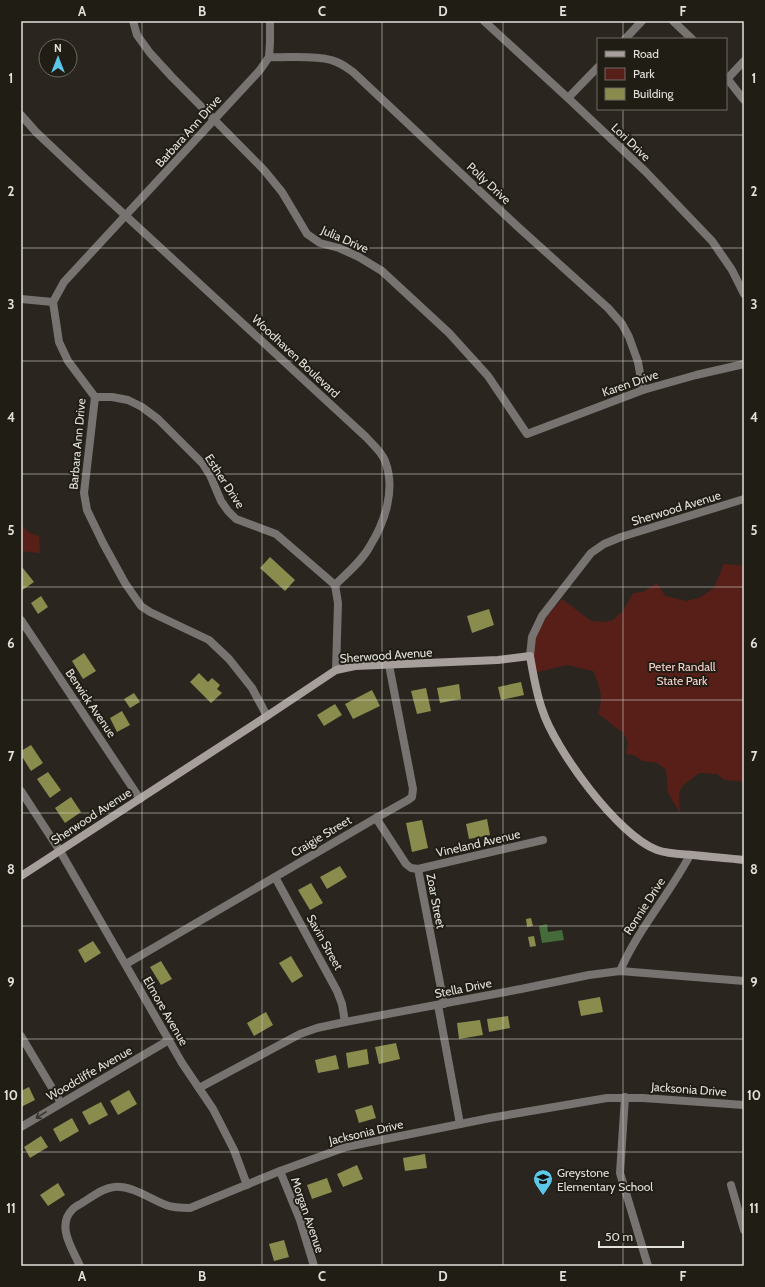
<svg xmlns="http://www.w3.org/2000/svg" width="765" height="1287" font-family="Cabin,sans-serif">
<rect width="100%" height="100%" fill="#2a261f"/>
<g fill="#581f18">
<path d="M21,502C25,521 15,529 39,536L40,553L21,551Z"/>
<path d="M724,564L744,566V783L739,781L725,780L717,774L699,773L682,786L679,793L680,814L668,792L666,769L657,763L643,761L634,755L626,754L628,742L623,732C613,727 607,719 598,714C604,697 600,687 593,671L567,665L534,673L532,641L548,615L562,599L591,621L604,622L613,620L623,611L633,593L643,592L657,583L665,596L686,601L699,598L714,588Z"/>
</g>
<polygon fill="#456b3a" points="547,924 548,932 562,930 564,940 542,943 539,926"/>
<g fill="#898c4d">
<polygon points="270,557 295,580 285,591 260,568"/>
<polygon points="21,567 22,567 34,582 21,591"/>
<polygon points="41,596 48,607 38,614 31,603"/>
<polygon points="489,609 494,625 472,633 467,616"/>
<polygon points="84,653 96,671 83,679 72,661"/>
<polygon points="199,673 208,682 212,678 220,685 217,689 222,693 211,703 190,682"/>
<polygon points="521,682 524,695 501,700 498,687"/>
<polygon points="459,684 461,699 440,703 437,688"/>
<polygon points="426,688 431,711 417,714 411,691"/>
<polygon points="372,690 380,706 353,719 345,704"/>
<polygon points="134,693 140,702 130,708 124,699"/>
<polygon points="335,704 342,715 324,726 317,715"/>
<polygon points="122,711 130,725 117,732 110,718"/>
<polygon points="31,745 43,763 31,771 21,755 21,751"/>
<polygon points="48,772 61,790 50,798 37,779"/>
<polygon points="71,797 81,812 65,823 55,808"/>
<polygon points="487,819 490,835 469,839 466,824"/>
<polygon points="422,820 428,848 412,852 406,823"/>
<polygon points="340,866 347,877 327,889 320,877"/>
<polygon points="311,883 323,903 310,910 298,890"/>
<polygon points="531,918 533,926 527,927 526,919"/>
<polygon points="534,936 536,946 530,947 528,937"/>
<polygon points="93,941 101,953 85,963 78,950"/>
<polygon points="291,956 303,976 292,983 279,963"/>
<polygon points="161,961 172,979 161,985 150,967"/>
<polygon points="600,997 603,1012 581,1016 578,1001"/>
<polygon points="266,1012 273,1025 254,1036 247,1023"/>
<polygon points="508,1016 510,1028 489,1032 487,1019"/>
<polygon points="480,1020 483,1035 459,1039 457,1023"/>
<polygon points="396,1043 400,1059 379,1064 375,1047"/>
<polygon points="367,1049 369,1064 348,1068 346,1053"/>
<polygon points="336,1055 339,1069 318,1073 315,1060"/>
<polygon points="29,1087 35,1100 21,1107 21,1091"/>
<polygon points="129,1090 137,1104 118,1115 110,1101"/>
<polygon points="101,1102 108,1115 89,1125 82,1112"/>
<polygon points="372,1105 376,1118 359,1123 355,1110"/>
<polygon points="72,1118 79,1131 60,1142 53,1129"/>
<polygon points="41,1136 48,1147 30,1158 24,1147"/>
<polygon points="425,1154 427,1168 405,1171 403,1158"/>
<polygon points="357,1165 363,1179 343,1187 337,1174"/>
<polygon points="327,1178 332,1192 312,1199 307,1185"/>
<polygon points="58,1183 65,1195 48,1206 40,1195"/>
<polygon points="284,1240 289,1257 274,1261 269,1244"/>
</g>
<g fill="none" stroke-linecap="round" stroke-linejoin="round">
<g stroke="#777371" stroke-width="8">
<polyline points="133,21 137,35 150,53 172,77 264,170 282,192 307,234 320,243 339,248 359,257 382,271 449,333 488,376 527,434 643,390 696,375 744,364"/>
<polyline points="484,21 568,98 645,171 712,241 732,270 744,294"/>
<polyline points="673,21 692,39"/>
<polyline points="625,39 642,21"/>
<path d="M269,57C289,58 312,55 331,60C340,62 346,67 353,72L517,226L608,308L622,324L629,337L638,362L643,390"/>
<polyline points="726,77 744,100"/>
<polyline points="728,78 744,61"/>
<polyline points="568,98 598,67"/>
<path d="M21,115L36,132L88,181L366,437C372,444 382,452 385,461C396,489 385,522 370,546C362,561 347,573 335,585"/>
<polyline points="21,299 53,302"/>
<polyline points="95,397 112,397 128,400 142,407 158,419 203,464 210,475 221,501 228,511 236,519 276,534 335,585"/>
<polyline points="335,585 338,603 336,670"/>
<polyline points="21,620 140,799"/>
<polyline points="530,656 532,637 542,616 591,553 604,544 621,537 744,499"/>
<polyline points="267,716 252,688 229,659 209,640 150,612 141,606 125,583 103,543 87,510 84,493 95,397 68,361 59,342 53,302 64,282 260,70 269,57 270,43 270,21"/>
<polyline points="21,791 60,851 182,1063 213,1109 234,1150 247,1185"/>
<polyline points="376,818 406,864 411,868 418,869 543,840"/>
<polyline points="418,869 444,1004"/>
<polyline points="275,877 337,991 342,1004 345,1022"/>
<polyline points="126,964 376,818 408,800 412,797 413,789 389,665"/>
<path d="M620,971C638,929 669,895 690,855"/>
<polyline points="438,1005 460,1124"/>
<polyline points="21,1036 61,1103"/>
<polyline points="199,1088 300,1034 317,1028 345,1022 521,989 589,975 620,971 744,981"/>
<polyline points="625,1097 620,1173 648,1266"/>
<polyline points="21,1127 169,1040"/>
<polyline points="280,1171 300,1220 314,1266"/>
<polyline points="731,1185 744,1230"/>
<path d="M80,1266C73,1250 56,1226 72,1210C74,1207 79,1205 82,1203C92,1197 102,1188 114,1187C132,1185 150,1199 166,1205C174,1208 182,1208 190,1208L280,1171L346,1147L490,1118L607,1098H643L744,1105"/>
</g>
<path stroke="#a69f9b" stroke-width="8" d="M21,876L267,716L336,670L355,666L498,660L530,656C533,673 536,692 542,709C554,748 618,836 657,850C668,854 680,854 693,855C710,857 727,858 744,860"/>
</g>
<defs><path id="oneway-shaft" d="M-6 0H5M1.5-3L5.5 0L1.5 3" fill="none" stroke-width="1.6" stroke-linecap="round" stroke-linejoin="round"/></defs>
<use stroke="#36322c" href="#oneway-shaft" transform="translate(41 1115) rotate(149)"/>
<path fill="none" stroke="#e2e0db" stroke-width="1" stroke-opacity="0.55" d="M142,21V1266M262,21V1266M382,21V1266M503,21V1266M623,21V39M623,109V1266M21,135H744M21,248H744M21,361H744M21,474H744M21,587H744M21,700H744M21,813H744M21,926H744M21,1039H744M21,1152H744"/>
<defs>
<symbol id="school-pin" viewBox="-11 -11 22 30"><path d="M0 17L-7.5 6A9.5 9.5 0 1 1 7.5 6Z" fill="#5cc7e8" stroke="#201d15"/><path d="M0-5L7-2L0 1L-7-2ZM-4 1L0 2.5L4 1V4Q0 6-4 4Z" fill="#111"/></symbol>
</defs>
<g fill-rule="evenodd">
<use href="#school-pin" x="532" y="1168" width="22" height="30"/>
</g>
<g text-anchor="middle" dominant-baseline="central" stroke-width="4" stroke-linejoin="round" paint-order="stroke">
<g font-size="12" fill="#e2e0db" stroke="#201d15">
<text transform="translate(188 131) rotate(-48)">Barbara Ann Drive</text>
<text transform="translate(631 142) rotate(44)">Lori Drive</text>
<text transform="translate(489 183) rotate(43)">Polly Drive</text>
<text transform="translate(345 239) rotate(24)">Julia Drive</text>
<text transform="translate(296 356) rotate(43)">Woodhaven Boulevard</text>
<text transform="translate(630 383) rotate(-19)">Karen Drive</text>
<text transform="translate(77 444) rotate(-85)">Barbara Ann Drive</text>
<text transform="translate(225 481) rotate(57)">Esther Drive</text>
<text transform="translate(676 508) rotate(-17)">Sherwood Avenue</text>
<text transform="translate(386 655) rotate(-4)">Sherwood Avenue</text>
<text transform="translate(91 703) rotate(56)">Berwick Avenue</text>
<text transform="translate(91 816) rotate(-33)">Sherwood Avenue</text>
<text transform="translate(321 836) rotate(-31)">Craigie Street</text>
<text transform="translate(478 843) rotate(-13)">Vineland Avenue</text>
<text transform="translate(436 901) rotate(79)">Zoar Street</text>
<text transform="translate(644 906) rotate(-57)">Ronnie Drive</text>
<text transform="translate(325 942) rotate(61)">Savin Street</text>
<text transform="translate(463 988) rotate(-11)">Stella Drive</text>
<text transform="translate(166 1011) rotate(60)">Elmore Avenue</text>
<text transform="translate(89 1073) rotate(-30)">Woodcliffe Avenue</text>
<text transform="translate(689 1089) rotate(4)">Jacksonia Drive</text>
<text transform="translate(366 1132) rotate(-13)">Jacksonia Drive</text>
<text transform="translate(308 1215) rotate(71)">Morgan Avenue</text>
</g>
<g font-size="12" fill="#fad2cb" stroke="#201d15">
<text x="682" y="666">Peter Randall<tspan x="682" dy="14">State Park</tspan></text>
</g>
<g font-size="12" fill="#e2e0db" stroke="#201d15" text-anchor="start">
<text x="557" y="1172">Greystone<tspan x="557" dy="14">Elementary School</tspan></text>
</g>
</g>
<rect width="765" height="1287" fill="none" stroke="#201d15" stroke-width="44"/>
<rect x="597" y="38" width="130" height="72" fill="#201d15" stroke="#6e6b64"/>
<rect x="605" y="51" width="20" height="6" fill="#a69f9b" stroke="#6e6b64"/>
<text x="633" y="58" font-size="12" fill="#e2e0db">Road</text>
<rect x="605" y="68" width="20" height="12" fill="#581f18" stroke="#6e6b64"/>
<text x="633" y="78" font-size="12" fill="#e2e0db">Park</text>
<rect x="605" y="88" width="20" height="12" fill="#898c4d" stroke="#6e6b64"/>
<text x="633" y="98" font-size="12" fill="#e2e0db">Building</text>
<g transform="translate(58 58)"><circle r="19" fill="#201d15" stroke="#6e6b64"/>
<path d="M0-3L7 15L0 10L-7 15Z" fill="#5cc7e8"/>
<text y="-6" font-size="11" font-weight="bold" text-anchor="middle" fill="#e2e0db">N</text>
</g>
<path d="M599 1241v6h84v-6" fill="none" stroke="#e2e0db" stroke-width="2"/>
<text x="605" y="1241" font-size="12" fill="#e2e0db" stroke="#201d15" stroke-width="3" paint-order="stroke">50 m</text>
<rect x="22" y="22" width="721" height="1243" fill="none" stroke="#e2e0db" stroke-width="1.5"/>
<g font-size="13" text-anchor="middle" font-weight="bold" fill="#e2e0db">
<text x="82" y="16">A</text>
<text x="202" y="16">B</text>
<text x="322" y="16">C</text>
<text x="443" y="16">D</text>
<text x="563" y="16">E</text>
<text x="683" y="16">F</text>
<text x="11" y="83">1</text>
<text x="754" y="83">1</text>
<text x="11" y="196">2</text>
<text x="754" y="196">2</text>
<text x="11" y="309">3</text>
<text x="754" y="309">3</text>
<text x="11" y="422">4</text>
<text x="754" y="422">4</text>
<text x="11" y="535">5</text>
<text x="754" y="535">5</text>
<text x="11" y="648">6</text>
<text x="754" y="648">6</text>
<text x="11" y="761">7</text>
<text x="754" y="761">7</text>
<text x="11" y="874">8</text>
<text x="754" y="874">8</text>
<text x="11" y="987">9</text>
<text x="754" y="987">9</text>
<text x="11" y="1100">10</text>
<text x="754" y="1100">10</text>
<text x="11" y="1213">11</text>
<text x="754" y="1213">11</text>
<text x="82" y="1281">A</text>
<text x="202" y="1281">B</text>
<text x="322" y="1281">C</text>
<text x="443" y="1281">D</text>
<text x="563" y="1281">E</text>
<text x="683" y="1281">F</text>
</g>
</svg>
